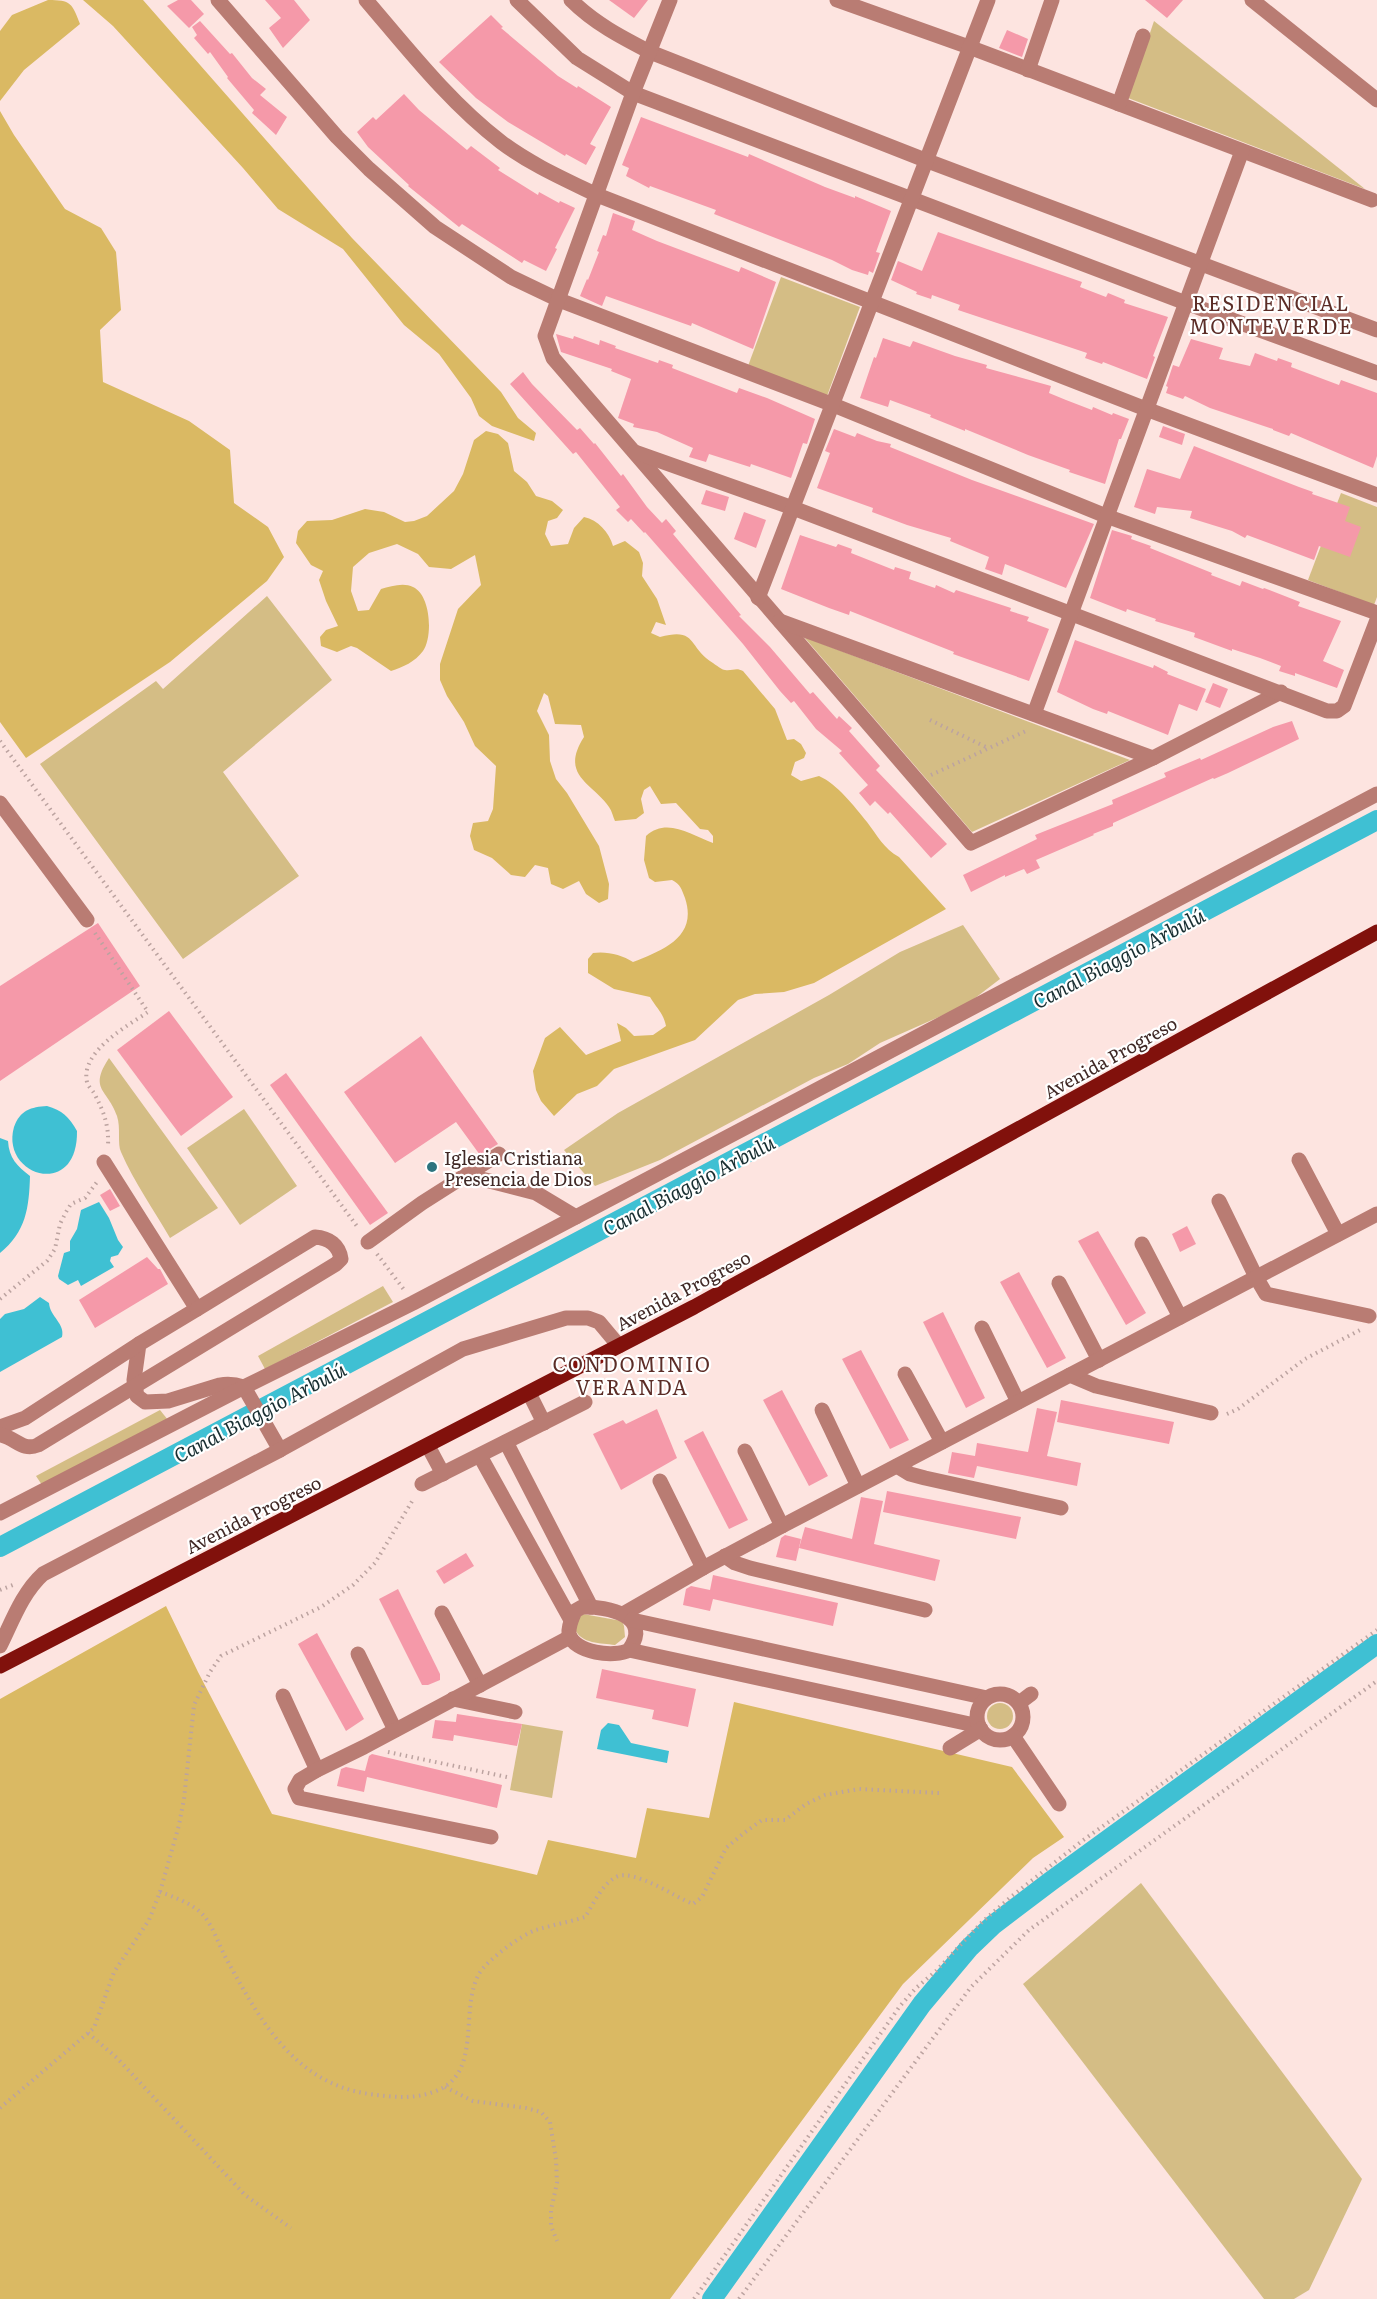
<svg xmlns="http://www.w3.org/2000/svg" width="1377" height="2299" font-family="Literata,serif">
<rect width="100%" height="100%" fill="#fde4e0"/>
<g fill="#d4bd85">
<polygon points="1154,21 1365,189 1128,98"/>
<polygon points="781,277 860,307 827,396 748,366"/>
<polygon points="1341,493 1377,507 1377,597 1374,605 1308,580"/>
<polygon points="267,596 332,680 223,772 299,876 183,959 40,764 156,681 163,689"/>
<polygon points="804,637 1130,760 972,832"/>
<polygon points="963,925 1000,979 966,1005 880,1043 848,1064 814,1078 660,1160 595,1186 564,1150 618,1113 829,995 900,952"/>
<path d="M109,1058L218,1208L170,1238C154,1210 134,1182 121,1152C117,1144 121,1128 117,1116C108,1089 88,1090 109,1058Z"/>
<polygon points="244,1109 297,1186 240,1225 187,1148"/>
<polygon points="383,1286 393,1302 265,1369 258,1356"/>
<polygon points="160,1410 168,1420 42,1485 36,1476"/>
<path d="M583,1614L622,1621L624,1626L625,1637L615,1645C601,1643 581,1644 575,1629L578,1618Z"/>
<circle cx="1000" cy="1716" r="13"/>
<polygon points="522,1724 563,1731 552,1798 510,1790"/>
<polygon points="1141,1883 1362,2179 1309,2290 1294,2299 1264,2299 1023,1984"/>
</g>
<g fill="#dab963">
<path d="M48,0C71,0 72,3 80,24L24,70L0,101V31L12,15Z"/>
<polygon points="83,0 143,0 352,238 501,392 518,418 536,433 534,441 492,426 479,416 471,398 439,354 404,325 343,249 278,209 243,168 113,26"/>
<polygon points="0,111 14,135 65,209 101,228 116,252 121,310 100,330 103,382 189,421 230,450 234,503 268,527 284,557 267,581 170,662 26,758 0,722"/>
<path d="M486,431L498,434L508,443L514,471L527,482L536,496L552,501L563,510L557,518L548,521L545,534L551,546L568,544L574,528L584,517C598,520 609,532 613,546L625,541L639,552L643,563L642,576L657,599L666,625L656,622L651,633L660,637C698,627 687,647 713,663C716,665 722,670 725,670C733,671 736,667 743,671L775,709L787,740L794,739L801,744L806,753L804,758L795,762L791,775L801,781L819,776C837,784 854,806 867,822C877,835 884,849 899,857L946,909L814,983L784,992L755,994L738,1000L695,1040L614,1069L597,1086L577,1094L554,1116L541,1101L536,1090L533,1071L545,1038L560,1027L586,1055L621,1041L617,1023L626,1028L634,1036L653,1035L666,1026C663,1012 657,1009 650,997L614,989L588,973V959L593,953C607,951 622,955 633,962C663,950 698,937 685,898C681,888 681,885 672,880L655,882L649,878L644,860L646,836C667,817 691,835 713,843V836L708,830L700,829L676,803L661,804L650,786L644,790L641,799L644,813L636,819L615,821C613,817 612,811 609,807C593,783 559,776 584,737L581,725L555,724L548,696L544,693L537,711L549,735L550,761L556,779L567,793L599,846L609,884L608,899L599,903L586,894L579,881L563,889L551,884L548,868L535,865L525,877L511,875L492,858L474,850L470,836L473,823L488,821L493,809L496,766L475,746L464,722L447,696L440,680V664L458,609L481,585L475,555L451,569L429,567L418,554L397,544L369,553L353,567L351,591L358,611L369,610L381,589C391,586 404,582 413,587C431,595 433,637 423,651C415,662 403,667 391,671L357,648L351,646L337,652L321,646L320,637L326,630L338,626L326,601L319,580L323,571L311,565L296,543L298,531L307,521L332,520L365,509L384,512L405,522L414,521L427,516L454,491L463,474L474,440Z"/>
<polygon points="166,1606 198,1672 272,1814 537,1875 548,1840 636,1858 647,1808 709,1818 734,1702 1012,1767 1064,1837 1033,1858 903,1984 670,2299 0,2299 0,1699"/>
</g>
<g fill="#3fc0d3">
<path d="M47,1106C62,1110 69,1117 77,1131C78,1200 0,1176 14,1127C20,1110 31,1107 47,1106Z"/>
<path d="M0,1138L8,1141C9,1158 17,1166 30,1176C29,1208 26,1232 0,1253Z"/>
<polygon points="99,1202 109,1218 118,1240 123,1247 118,1255 111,1257 110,1261 114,1267 81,1286 78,1280 68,1285 59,1279 58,1276 64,1253 70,1251 70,1241 77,1229 81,1210"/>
<path d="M40,1297L49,1303C50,1317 65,1323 62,1337L0,1372V1319L5,1314L24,1309Z"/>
<polygon points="608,1723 619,1725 631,1743 669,1751 667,1763 597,1749 601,1730"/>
</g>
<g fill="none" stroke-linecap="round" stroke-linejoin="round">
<g stroke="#3fc0d3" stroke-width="20">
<polyline points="0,1547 1377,820"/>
<polyline points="712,2299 922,2004 969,1948 993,1925 1051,1881 1377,1644"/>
</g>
</g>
<g fill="#f599a9">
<polygon points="178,0 191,0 204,14 189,28 167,6"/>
<polygon points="265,0 294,0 310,20 283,48 269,28 281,18"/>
<polygon points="609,0 648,0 634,18"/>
<polygon points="1145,0 1183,0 1167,18"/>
<polygon points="491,15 503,27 501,28 558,76 577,88 578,86 611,107 590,144 596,147 586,165 566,154 565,156 508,122 476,98 439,62"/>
<polygon points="200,21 230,54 232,53 252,78 266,89 260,95 287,117 276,135 252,113 254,110 227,78 228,77 210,52 208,54 194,38 197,35 192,27"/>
<polygon points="1007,30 1028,39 1022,57 999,48"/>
<polygon points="404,94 419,110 467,150 471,146 500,168 498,170 538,195 539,192 559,203 560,201 575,208 555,248 557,249 546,271 524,260 522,263 462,224 459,227 408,186 409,185 368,147 357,132 373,117 376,120"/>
<polygon points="641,117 748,157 749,154 825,187 855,198 855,196 891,211 876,252 880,253 873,273 869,271 868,275 852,270 832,260 714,214 716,210 650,186 649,188 626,176 629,168 622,165"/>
<polygon points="613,213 635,221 632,230 657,241 739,272 741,267 776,282 753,349 692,323 691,326 606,296 602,306 580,296 587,279 588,280 599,252 597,251 603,235 606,236"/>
<polygon points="938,232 1082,282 1080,287 1106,297 1108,293 1125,300 1124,303 1168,317 1153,356 1155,357 1147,379 1103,362 1102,364 1085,358 1087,353 958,310 960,305 932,295 931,299 916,294 917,292 891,280 898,261 922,271"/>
<polygon points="556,334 573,339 574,336 599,345 600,340 616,346 615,348 658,363 659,360 673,365 672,368 737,393 739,388 767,398 815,419 807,444 803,443 791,478 751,464 750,467 709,454 706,462 689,457 693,448 657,432 633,427 634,424 618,418 631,379 611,371 612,369 561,352"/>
<polygon points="883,338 910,347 913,341 955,356 987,365 986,368 1051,386 1049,393 1066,400 1092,410 1093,407 1112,415 1113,413 1129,419 1121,439 1119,439 1105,484 1069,472 1070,470 1028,455 965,429 965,431 930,417 931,415 890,400 888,407 860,398 874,357 876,358"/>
<polygon points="1191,339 1223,348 1219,359 1250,366 1255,353 1277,361 1278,358 1292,363 1291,367 1339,385 1341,380 1377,393 1377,456 1373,468 1291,433 1289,436 1273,430 1273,429 1210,408 1185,396 1183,399 1166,393 1168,387 1166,386 1173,365 1179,367"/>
<polygon points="523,372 532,384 577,430 580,428 594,444 595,443 621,476 623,474 647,507 662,523 666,519 676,531 673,534 741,615 739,616 770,647 810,694 813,692 837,719 839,716 852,728 849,731 880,766 876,770 947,844 931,858 890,812 888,814 875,801 870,806 859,793 868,785 839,753 842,751 816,729 794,701 791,703 780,691 743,644 645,532 644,533 631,519 628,522 616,510 620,507 576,452 573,454 510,384"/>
<polygon points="1163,426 1185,434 1182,445 1159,437"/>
<polygon points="834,429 855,437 857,433 877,441 891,444 890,447 972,480 1094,524 1066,588 1005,564 1002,575 985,569 989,557 950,541 951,538 907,525 872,512 873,508 817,488 830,453 825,451"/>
<polygon points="1194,446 1299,487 1313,492 1312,494 1350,507 1345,521 1361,527 1350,557 1319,546 1314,560 1247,535 1245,538 1232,531 1190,518 1192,511 1157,507 1155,514 1134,507 1147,469 1180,479"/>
<polygon points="706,490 729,497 725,511 701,504"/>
<polygon points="744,512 766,520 756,548 734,539"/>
<polygon points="1112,530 1132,536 1131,539 1151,546 1150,548 1212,573 1211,575 1240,586 1242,581 1263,589 1264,588 1300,602 1298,606 1341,621 1323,661 1344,670 1337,688 1295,673 1295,676 1279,671 1281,666 1260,658 1232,649 1232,651 1194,637 1195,633 1155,621 1156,619 1127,609 1126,612 1090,598"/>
<polygon points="800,535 836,547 838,544 852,549 851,553 894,570 895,567 911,572 909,579 935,588 936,585 954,593 956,590 1011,608 1010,611 1029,617 1027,621 1049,629 1029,681 953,654 954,652 850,611 849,615 829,608 781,589"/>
<polygon points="1075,640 1153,668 1154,665 1168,672 1167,674 1206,689 1197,711 1179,704 1168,735 1108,711 1107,714 1093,709 1057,692"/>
<polygon points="1213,683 1228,689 1220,708 1205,702"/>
<polygon points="1292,721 1299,739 1228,773 1214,779 1213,778 1113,823 1113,826 1093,834 1094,835 1036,860 1040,868 1027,874 1024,869 1005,877 1005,875 971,892 963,875 1037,839 1035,835 1113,804 1112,800 1166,777 1164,773 1200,758 1201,760 1273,727"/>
<polygon points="98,923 140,986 0,1081 0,986"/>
<polygon points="169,1011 233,1097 181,1136 117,1050"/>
<polygon points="421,1036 498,1144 480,1155 456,1122 395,1163 344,1092"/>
<polygon points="286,1073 388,1213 370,1225 270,1085"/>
<polygon points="110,1189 120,1206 110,1211 100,1195"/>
<polygon points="1187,1226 1196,1244 1180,1252 1172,1234"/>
<polygon points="1098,1231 1146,1313 1126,1325 1078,1241"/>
<polygon points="147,1257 158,1269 160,1269 168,1284 95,1328 79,1300"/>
<polygon points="1019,1272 1066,1358 1047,1368 1000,1282"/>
<polygon points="943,1312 985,1398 966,1408 923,1322"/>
<polygon points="861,1350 909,1440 890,1449 842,1359"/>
<polygon points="782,1390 828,1476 809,1486 763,1400"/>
<polygon points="1061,1400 1174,1422 1169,1444 1057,1422"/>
<polygon points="1037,1408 1057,1412 1047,1456 1081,1463 1077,1486 977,1466 974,1478 948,1473 952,1452 975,1456 977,1443 1028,1452"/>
<polygon points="657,1409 677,1458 621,1490 593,1434 623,1420 626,1424"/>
<polygon points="703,1431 748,1520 729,1529 684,1441"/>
<polygon points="887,1491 1021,1517 1016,1539 883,1512"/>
<polygon points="861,1497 883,1501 874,1544 940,1560 935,1581 799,1548 805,1527 852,1539"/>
<polygon points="785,1535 801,1539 796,1561 776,1557 781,1538"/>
<polygon points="466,1553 474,1566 444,1584 436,1571"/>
<polygon points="713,1575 838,1603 833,1626 713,1599 710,1611 683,1605 686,1589 691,1586 710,1590"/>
<polygon points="398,1589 440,1674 440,1680 428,1685 422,1685 379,1599"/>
<polygon points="317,1633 364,1719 346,1731 298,1644"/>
<polygon points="602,1669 696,1689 688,1727 652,1719 654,1710 596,1698"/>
<polygon points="457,1714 522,1724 517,1746 454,1735 453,1741 432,1738 435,1720 456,1722 455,1728"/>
<polygon points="372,1754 502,1785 497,1808 367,1777 364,1792 337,1786 341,1769 346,1767 365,1771 369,1756"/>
</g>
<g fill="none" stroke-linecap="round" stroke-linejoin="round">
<g stroke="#bca3a0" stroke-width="4" stroke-dasharray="1.5 4.5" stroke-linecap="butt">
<polyline points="930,720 988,748"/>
<polyline points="0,741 359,1229"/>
<polyline points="931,775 1028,730"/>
<path d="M95,933L148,1012C127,1026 80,1052 87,1082C88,1086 92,1090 94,1093C104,1112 109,1125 108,1146"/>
<polyline points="377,1254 405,1291"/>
<polyline points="0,1299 47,1261 55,1249 60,1224 66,1212 71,1204 85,1198 97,1182"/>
<polyline points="1227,1414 1238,1409 1305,1359 1360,1330"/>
<polyline points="0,1590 13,1585"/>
<polyline points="388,1752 507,1777"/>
<path d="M160,1892C174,1897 194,1904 204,1916C214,1928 219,1946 227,1960C260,2020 294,2083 369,2094C393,2097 413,2100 436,2091C483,2073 459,2009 479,1974C487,1960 521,1935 536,1930C552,1925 569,1922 585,1917C593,1905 602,1884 616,1877C633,1868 675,1897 693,1904L702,1897L726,1848L744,1833L762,1820H785L806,1804L825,1795L859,1789L939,1793"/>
<polyline points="88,2033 117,2058 245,2195 291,2228"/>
<polyline points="445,2087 473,2101 526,2108 541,2112 550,2122 556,2160 557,2183 551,2210 551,2226 557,2241"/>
<polyline points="0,2108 94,2028 114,1972 149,1920 160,1892 179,1825 184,1799 194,1705 210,1672 221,1656 321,1607 353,1585 375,1563 414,1498"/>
<polyline points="694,2299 900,2006 916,1988 936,1971 982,1922 1012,1896 1082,1841 1377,1630"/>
<polyline points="739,2299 971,1987 1029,1930 1377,1681"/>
</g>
<g stroke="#b97c73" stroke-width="15">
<polyline points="218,0 337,137 369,169 435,227 511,277 559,300 831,404 1106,516 1377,613"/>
<path d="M366,0C408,49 449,102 501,142C530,164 564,179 597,195L1146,409L1377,495"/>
<polyline points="517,0 577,58 633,93 1186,303 1377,373"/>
<path d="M571,0C594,23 621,37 650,52L925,160L1377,330"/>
<polyline points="670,0 633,93 545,336 553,358 971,843 1153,758 1281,692"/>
<polyline points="837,0 969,47 1372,200"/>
<polyline points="1252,0 1377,100"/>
<polyline points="1028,70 1052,0"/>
<polyline points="1119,104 1143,36"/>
<polyline points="635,452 793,508 1327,711 1337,711 1344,706 1377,620"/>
<polyline points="758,598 988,0"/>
<polyline points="780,621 1153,758"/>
<polyline points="1034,714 1242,151"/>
<polyline points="0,803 87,920"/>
<polyline points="1299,1160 1338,1234"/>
<path d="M104,1162L197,1309L139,1344L134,1380L137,1396L145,1402L168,1401L220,1385C229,1383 235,1384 244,1387L280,1450"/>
<polyline points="466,1175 536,1193 576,1217"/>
<polyline points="1219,1201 1256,1277 1266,1294 1369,1316"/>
<polyline points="368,1242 422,1203 499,1154"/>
<polyline points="1142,1244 1180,1317"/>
<polyline points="1059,1283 1099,1360"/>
<polyline points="982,1328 1018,1402"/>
<polyline points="905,1374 942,1442"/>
<polyline points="1070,1375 1096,1386 1211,1413"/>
<polyline points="529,1393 544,1423"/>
<polyline points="822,1410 858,1486"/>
<polyline points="0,1427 25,1418 139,1344"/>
<path d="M0,1435C15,1437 22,1452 38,1445L336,1264L341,1259C339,1245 329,1238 315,1237L197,1309"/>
<polyline points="506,1442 591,1607"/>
<polyline points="428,1446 443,1474"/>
<polyline points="745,1451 782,1526"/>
<polyline points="480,1456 571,1620"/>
<polyline points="897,1466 910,1474 925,1478 1061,1508"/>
<polyline points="660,1481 703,1568"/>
<polyline points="422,1484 585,1402"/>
<polyline points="0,1513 244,1387 413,1303 1377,794"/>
<polyline points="725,1556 735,1563 750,1568 925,1610"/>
<path d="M582,1607C608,1606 653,1616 629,1650C615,1658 574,1653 569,1634C568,1626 572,1618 575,1611Z"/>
<polyline points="442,1613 480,1685"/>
<polyline points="623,1614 703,1568 782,1526 1377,1214"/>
<polyline points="632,1620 987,1698"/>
<path d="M0,1646C12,1622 22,1593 43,1574L280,1450L463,1349L566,1318H588L599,1322L619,1346"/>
<polyline points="629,1650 979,1726"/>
<polyline points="358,1654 395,1730"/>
<circle cx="1000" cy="1717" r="23"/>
<polyline points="283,1696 317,1770"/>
<polyline points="453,1699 515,1712"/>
<polyline points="1019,1703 1031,1694"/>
<polyline points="1013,1736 1059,1804"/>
<polyline points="950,1748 981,1729"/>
<polyline points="491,1837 299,1798 295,1789 300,1780 317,1770 364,1747 570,1637"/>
</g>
<polyline stroke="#81110c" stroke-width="15" points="0,1666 694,1307 1377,932"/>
</g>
<circle fill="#2d747f" stroke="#fff" stroke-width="2" cx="432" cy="1167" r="6"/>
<g text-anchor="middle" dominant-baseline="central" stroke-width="4.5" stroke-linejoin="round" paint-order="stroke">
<g font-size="18" fill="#402926" stroke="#fff">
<text transform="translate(1110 1057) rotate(-29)">Avenida Progreso</text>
<text transform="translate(683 1290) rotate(-28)">Avenida Progreso</text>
<text transform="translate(253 1514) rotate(-27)">Avenida Progreso</text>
</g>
<g font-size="18" fill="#402926" stroke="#fff" text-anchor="start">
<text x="444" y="1157">Iglesia Cristiana<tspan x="444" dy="21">Presencia de Dios</tspan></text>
</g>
<g font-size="20" letter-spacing="1.5" fill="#5c2d27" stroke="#fff">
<text x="1271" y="302">RESIDENCIAL<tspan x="1271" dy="23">MONTEVERDE</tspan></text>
<text x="632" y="1363">CONDOMINIO<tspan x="632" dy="23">VERANDA</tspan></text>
</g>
<g font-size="20" font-style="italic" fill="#182e31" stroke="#fff">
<text transform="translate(1118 957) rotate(-28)">Canal Biaggio Arbulú</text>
<text transform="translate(688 1184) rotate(-28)">Canal Biaggio Arbulú</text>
<text transform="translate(259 1411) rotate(-28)">Canal Biaggio Arbulú</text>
</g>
</g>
</svg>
